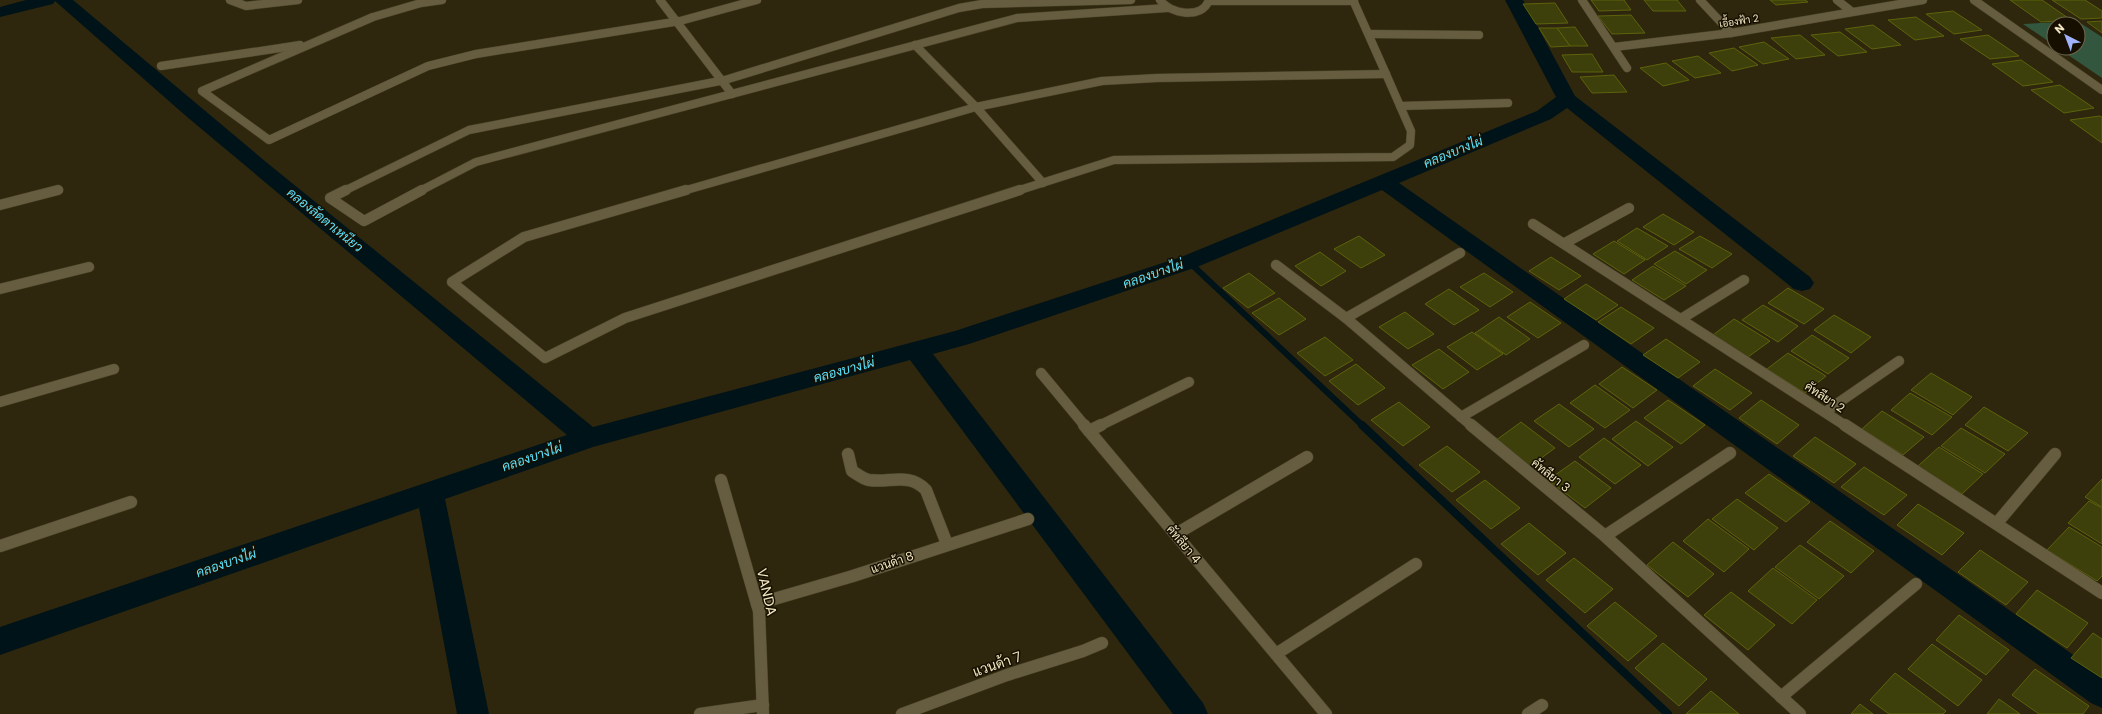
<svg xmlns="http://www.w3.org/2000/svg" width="2102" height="714" font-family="Poppins,Sarabun,sans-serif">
<rect width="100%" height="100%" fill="#2e270e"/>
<polygon fill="#32573e" points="2077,21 2102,37 2102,78 2058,48 2078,48 2078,24 2054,24 2054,45 2023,24"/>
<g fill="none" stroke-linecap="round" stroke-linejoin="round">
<polyline stroke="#001318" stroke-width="6" points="1189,262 1363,426"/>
<polyline stroke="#001318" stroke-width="8" points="1362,425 1668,714"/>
<polygon fill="#001318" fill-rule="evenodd" points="26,0 73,0 266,162 593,427 955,331 1181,257 1537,111 1556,97 1505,0 1523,0 1575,96 1810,277 1814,283 1810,289 1802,291 1794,289 1567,108 1551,119 1399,183 2102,675 2102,708 2091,703 1382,190 1197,267 969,344 933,354 1203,703 1208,714 1173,714 910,360 593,447 445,499 489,714 457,714 419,508 0,655 0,627 567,435 186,116 55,1 53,4 0,17 0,7"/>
</g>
<g fill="#3d400b" stroke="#5d620b">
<polygon points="1591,0 1624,0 1631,10 1599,11"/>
<polygon points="1644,0 1677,0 1686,11 1653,11"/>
<polygon points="1770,0 1805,0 1808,2 1776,5"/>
<polygon points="2010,0 2042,0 2071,20 2041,22"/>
<polygon points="2052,0 2085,0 2102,11 2102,18 2081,19"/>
<polygon points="1555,3 1568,23 1536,24 1523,4"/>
<polygon points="1953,11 1982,30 1954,34 1926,14"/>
<polygon points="1631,15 1645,33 1612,34 1598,16"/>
<polygon points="1916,17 1944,36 1915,40 1888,20"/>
<polygon points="2102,21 2102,33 2087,22"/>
<polygon points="1873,25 1901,45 1872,49 1845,29"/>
<polygon points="1575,27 1588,46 1570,46 1557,28"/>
<polygon points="1539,28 1557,28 1570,46 1551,47"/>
<polygon points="1840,32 1867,52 1838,56 1811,35"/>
<polygon points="1800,35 1825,55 1796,59 1771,38"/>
<polygon points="1988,35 2019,56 1990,59 1960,39"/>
<polygon points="1764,42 1789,59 1763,64 1739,47"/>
<polygon points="1734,48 1758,65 1732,71 1709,53"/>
<polygon points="1592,54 1603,72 1572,72 1562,55"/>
<polygon points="1698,56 1721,73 1695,78 1672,61"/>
<polygon points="2021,60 2053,82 2023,86 1992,64"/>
<polygon points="1666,63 1689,80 1663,86 1640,68"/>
<polygon points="1614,75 1627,92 1592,93 1580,77"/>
<polygon points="2060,85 2094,108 2064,113 2031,90"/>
<polygon points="2100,116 2102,117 2102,143 2070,120"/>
<polygon points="1663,214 1694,232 1674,245 1643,227"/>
<polygon points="1637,228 1668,246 1647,260 1617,241"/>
<polygon points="1359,236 1385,255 1361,268 1334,249"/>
<polygon points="1700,236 1732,254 1712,268 1679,249"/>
<polygon points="1614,241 1645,260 1624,274 1593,254"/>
<polygon points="1675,251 1707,270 1686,284 1654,264"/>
<polygon points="1320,252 1346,271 1321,286 1295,266"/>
<polygon points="1551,257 1581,276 1559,290 1529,271"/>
<polygon points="1653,266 1686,286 1664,300 1632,280"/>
<polygon points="1249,273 1275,293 1248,308 1223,288"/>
<polygon points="1484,273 1513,292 1490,307 1460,287"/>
<polygon points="1586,284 1618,305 1596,320 1564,299"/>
<polygon points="1788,288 1824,309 1804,324 1768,303"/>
<polygon points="1449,289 1479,310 1454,325 1425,304"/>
<polygon points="1279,298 1306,319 1279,335 1252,313"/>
<polygon points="1530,302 1561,323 1538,338 1507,317"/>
<polygon points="1763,305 1798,326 1778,342 1742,320"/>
<polygon points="1621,307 1654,328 1631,344 1598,322"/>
<polygon points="1405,312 1434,334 1408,349 1379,327"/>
<polygon points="1834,315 1871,337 1851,353 1814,330"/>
<polygon points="1499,317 1530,339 1506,355 1475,333"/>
<polygon points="1734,319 1770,341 1748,357 1713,335"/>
<polygon points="1472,332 1503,354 1477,370 1447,347"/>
<polygon points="1812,335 1849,358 1828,374 1791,351"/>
<polygon points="1325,337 1353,360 1325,376 1297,353"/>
<polygon points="1666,339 1700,362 1678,378 1643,355"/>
<polygon points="1439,349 1469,372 1443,389 1412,365"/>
<polygon points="1788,353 1826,376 1805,393 1767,369"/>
<polygon points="1356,364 1385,388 1358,405 1329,381"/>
<polygon points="1622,367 1657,390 1633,408 1599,384"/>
<polygon points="1715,369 1752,393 1730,410 1693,386"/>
<polygon points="1931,373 1972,397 1953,415 1911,390"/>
<polygon points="1595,385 1630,410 1605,428 1570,403"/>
<polygon points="1910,393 1952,417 1932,435 1891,410"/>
<polygon points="1668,400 1705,425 1681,444 1644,418"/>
<polygon points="1761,400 1799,425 1777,444 1739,418"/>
<polygon points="1399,402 1430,427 1403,446 1371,420"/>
<polygon points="1559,404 1594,429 1569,447 1534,421"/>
<polygon points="1984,407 2028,433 2008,451 1965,425"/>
<polygon points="1882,411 1924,437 1903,455 1862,429"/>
<polygon points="1636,421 1673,447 1648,466 1612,439"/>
<polygon points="1521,422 1555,448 1529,467 1495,441"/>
<polygon points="1961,428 2005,454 1985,473 1941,446"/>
<polygon points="1815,437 1856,464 1834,483 1793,456"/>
<polygon points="1604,438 1641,465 1615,484 1579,457"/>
<polygon points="1447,446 1480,472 1452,492 1419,465"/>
<polygon points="1939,447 1983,474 1962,494 1918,466"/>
<polygon points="1575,461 1611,488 1585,508 1548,480"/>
<polygon points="1864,467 1907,495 1884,515 1841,487"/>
<polygon points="1769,474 1810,502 1786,522 1745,493"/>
<polygon points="2102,479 2102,507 2085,497"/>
<polygon points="1485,480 1520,508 1491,529 1456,500"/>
<polygon points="1737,499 1778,528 1754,550 1712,519"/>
<polygon points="2089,501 2102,508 2102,544 2068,523"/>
<polygon points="1918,504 1964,533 1942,555 1897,525"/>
<polygon points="1708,519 1749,549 1724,572 1683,541"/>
<polygon points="1830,521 1874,551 1851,573 1807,542"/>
<polygon points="1529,523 1566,553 1538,575 1501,544"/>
<polygon points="2069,527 2102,547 2102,576 2097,581 2047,550"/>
<polygon points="1673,542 1714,574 1688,597 1647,565"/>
<polygon points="1800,545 1844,576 1819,599 1775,567"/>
<polygon points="1980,550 2028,582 2006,605 1958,572"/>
<polygon points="1574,558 1613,589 1585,613 1546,580"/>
<polygon points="1773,568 1817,600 1792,624 1748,591"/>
<polygon points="2037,590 2088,623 2067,648 2016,614"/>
<polygon points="1731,592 1775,625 1748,650 1704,615"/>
<polygon points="1615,602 1657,636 1628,661 1587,626"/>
<polygon points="1959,615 2009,650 1986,675 1936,640"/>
<polygon points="2093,633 2102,639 2102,678 2071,658"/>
<polygon points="1663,643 1707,679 1679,706 1635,668"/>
<polygon points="1932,644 1982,680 1958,706 1908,669"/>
<polygon points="2035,669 2089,706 2083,714 2039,714 2012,695"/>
<polygon points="1895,673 1946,711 1943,714 1889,714 1870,700"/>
<polygon points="1711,691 1739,714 1686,714"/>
<polygon points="1999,699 2020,714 1987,714"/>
<polygon points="1860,704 1873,714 1851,714"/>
</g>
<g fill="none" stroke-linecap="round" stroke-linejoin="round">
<defs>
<g id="minor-far2">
<polyline points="230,0 246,6 298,0"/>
<polyline points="442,0 421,3 373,17 202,91 269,140 428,66 476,54 680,21 757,0"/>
<polyline points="660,0 732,94"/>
<path d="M1160,0C1170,14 1202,20 1209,0"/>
<polyline points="1353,0 1386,74"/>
<polyline points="1582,0 1627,68"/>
<polyline points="1700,0 1731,33"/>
<polyline points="1837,0 1851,11"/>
<polyline points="1974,0 2102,90"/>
<polyline points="1210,1 1354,1"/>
<polyline points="1369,34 1479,35"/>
<polyline points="915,45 976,107 1043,183"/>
<polyline points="1614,47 1731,33 1923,0"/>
<polyline points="161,66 300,45"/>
<polyline points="1400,106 1508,103"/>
<polyline points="54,191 59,190"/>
<polyline points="344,191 469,130 725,80 959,8 982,4 1131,0"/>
<polyline points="420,191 476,162 1017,18 1167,8"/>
<polyline points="683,191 976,107 1102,81 1157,78 1386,74"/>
<polyline points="1017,191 1114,160 1393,157 1410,145 1411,131 1386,74"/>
</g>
<g id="minor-far1">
<polyline points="346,190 330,198 364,221 422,190"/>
<polyline points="686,190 524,237 452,282 545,358 625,318 1020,190"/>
<polyline points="0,205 58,190"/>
<polyline points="1533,224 1846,426"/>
<polyline points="1565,243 1629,208"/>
<polyline points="1276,265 1346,318 1472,426"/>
<polyline points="0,289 89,267"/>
<polyline points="1346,318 1460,253"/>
<polyline points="1681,319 1744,280"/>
<polyline points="1041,373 1085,426"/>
<polyline points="0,402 114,369"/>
<polyline points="1825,412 1899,361"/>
<polyline points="1461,417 1584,345"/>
<polyline points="1099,426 1189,382"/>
</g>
<g id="minor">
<polyline points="1084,425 1326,714"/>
<polyline points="1471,425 1605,536 1800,714"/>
<polyline points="1845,425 2102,593"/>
<polyline points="1089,431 1101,425"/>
<path d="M848,454L852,471C857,474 863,479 869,480C890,483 909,472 926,490L947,544"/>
<polyline points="721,480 759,611 763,714"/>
<polyline points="1997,523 2055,454"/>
<polyline points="1176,534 1307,457"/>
<polyline points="1605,536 1730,453"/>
<polyline points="0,546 131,502"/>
<polyline points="757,604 853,576 1028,519"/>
<polyline points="1276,654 1416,564"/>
<polyline points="1781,697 1916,584"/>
<polyline points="700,714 763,705"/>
<polyline points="902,714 1007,675 1083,651 1102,643"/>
<polyline points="1528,714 1542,705"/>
</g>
</defs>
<use href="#minor-far2" stroke="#494227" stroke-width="9"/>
<use href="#minor-far1" stroke="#494227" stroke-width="11"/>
<use href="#minor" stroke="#494227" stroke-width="13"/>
<use href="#minor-far2" stroke="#665d40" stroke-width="8"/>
<use href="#minor-far1" stroke="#665d40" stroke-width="10"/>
<use href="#minor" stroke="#665d40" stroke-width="12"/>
</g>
<g text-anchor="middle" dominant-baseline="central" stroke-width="3" stroke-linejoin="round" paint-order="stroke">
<g font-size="10" fill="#f2e7c1" stroke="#160f00">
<text transform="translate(1739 21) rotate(-9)">เอื้องฟ้า 2</text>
</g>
<g font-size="12" fill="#f2e7c1" stroke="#160f00">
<text transform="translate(1825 397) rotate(33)">คัทลียา 2</text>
<text transform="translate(1551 475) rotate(39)">คัทลียา 3</text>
<text transform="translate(1184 544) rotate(50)">คัทลียา 4</text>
<text transform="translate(892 562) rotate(-19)">แวนด้า 8</text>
</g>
<g font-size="13" font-style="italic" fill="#5be1fc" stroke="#160f00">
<text transform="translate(1453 152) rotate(-22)">คลองบางไผ่</text>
<text transform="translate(325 220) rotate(39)">คลองลัดตาเหนียว</text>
<text transform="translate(1153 274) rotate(-19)">คลองบางไผ่</text>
<text transform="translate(844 370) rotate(-15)">คลองบางไผ่</text>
<text transform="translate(532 457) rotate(-19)">คลองบางไผ่</text>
<text transform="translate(226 563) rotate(-19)">คลองบางไผ่</text>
</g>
<g font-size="14" fill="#f2e7c1" stroke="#160f00">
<text transform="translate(767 592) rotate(77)">VANDA</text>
<text transform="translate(997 664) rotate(-19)">แวนด้า 7</text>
</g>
</g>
<g transform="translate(2066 36) rotate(318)"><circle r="19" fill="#160f00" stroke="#6e654d"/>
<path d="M0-3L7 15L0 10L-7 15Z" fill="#a1b3fd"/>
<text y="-6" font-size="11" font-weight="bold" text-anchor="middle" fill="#f2e7c1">N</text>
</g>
</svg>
